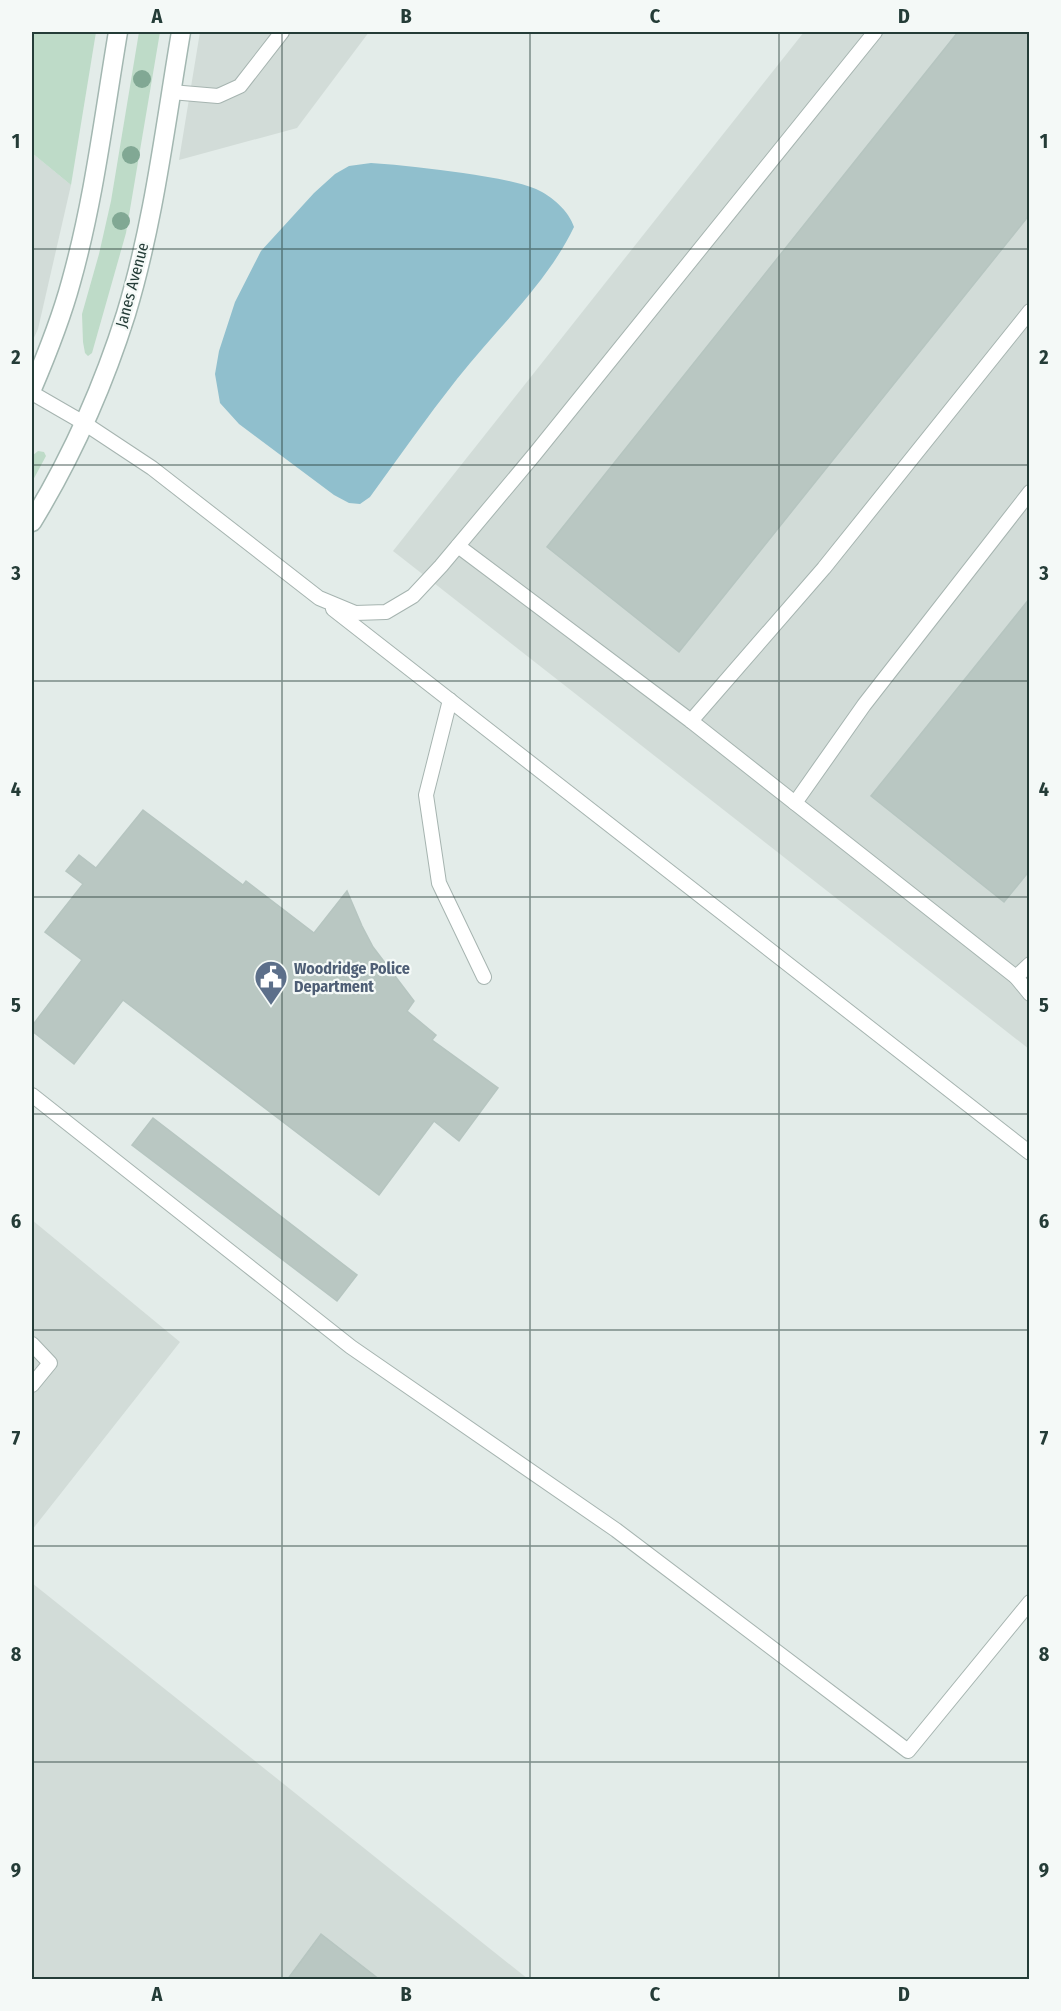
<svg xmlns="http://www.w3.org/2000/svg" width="1061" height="2011" font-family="'Fira Sans Condensed',sans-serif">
<rect width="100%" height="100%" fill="#e3ece9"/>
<g fill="#d2dcd8">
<polygon points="200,32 369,32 297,128 179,160"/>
<polygon points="804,32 1029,32 1029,1049 393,551"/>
<polygon points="32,153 71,185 38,329 32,342"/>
<polygon points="32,1220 180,1342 32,1530"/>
<polygon points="32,1583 528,1979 32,1979"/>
</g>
<g fill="#bedbc8">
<polygon points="32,32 96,32 71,185 32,153"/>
<polygon points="139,32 160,32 126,233 92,353 88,356 85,353 83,342 82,314 99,254 111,201"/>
<polygon points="38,451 44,452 46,456 32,482 32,456"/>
</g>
<path fill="#90bfcd" d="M371,163C402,165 433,169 463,173C487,177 513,180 536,189C552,196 569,211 574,227C546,285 496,329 457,379C427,417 399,457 370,497L360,504L349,503L334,495L239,424L220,403L215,374L219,351L235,302L261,251L314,193L335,174L349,166Z"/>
<g fill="#b9c7c2" stroke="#b6c5c0" stroke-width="1.5">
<polygon points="958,32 1023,32 1030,37 1030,214 679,652 547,547"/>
<polygon points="1030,598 1030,870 1004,902 871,796"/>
<polygon points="143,810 243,885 246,881 314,933 347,891 362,926 373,947 414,1001 407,1011 436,1035 432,1040 498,1088 459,1141 434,1121 379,1195 123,1000 74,1064 32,1031 32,1026 82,960 45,932 83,884 66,871 79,855 96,868"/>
<polygon points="153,1118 357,1275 337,1301 132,1145"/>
<polygon points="321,1934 380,1980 287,1980"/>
</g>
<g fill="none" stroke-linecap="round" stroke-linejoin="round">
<defs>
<g id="lane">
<polyline points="171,92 218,96 240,86 282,32"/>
<polyline points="32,393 84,423 152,468 319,598 355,613 386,612 413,596 441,566 534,455 875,32"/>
<polyline points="458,546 691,721"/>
<polyline points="333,609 1030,1153"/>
<polyline points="450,700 426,795 439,883 484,977"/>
<polyline points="795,803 691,721 824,568 1030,311"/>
<polyline points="1030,964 1016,977 1030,994"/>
<polyline points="1016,977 795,803 864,705 1030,492"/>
<polyline points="32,1095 351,1347 616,1530 908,1751 1030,1602"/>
<polyline points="32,1344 50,1363 32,1385"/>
</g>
<g id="secondary">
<path d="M32,389C47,354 61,319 71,282C94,200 104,115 118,32"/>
<path d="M32,522C71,458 103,387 126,314C154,222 165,126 181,32"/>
</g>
</defs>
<use href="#lane" stroke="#a6b4b0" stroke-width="16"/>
<use href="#secondary" stroke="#a3b7b1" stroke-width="21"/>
<use href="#lane" stroke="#fff" stroke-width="14"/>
<use href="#secondary" stroke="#fff" stroke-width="18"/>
</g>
<g fill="#81a894">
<circle cx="142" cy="79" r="9"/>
<circle cx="131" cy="155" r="9"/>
<circle cx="121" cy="221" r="9"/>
</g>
<path fill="none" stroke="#243c37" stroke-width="1.5" stroke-opacity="0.55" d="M282,32V1980M530,32V1980M779,32V1980M32,249H1030M32,465H1030M32,681H1030M32,897H1030M32,1114H1030M32,1330H1030M32,1546H1030M32,1762H1030"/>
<defs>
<symbol id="civic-pin" viewBox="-11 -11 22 30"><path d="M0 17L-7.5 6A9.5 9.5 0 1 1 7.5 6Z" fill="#5c6f8a" stroke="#f4f9f7"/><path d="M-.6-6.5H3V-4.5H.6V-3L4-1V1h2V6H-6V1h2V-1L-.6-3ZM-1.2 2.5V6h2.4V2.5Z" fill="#fff"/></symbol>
</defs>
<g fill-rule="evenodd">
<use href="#civic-pin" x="252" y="958" width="38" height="52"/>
</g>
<g text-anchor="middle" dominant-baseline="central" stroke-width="4.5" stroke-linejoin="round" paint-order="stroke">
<g font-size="16" fill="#243c37" stroke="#f4f9f7">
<text transform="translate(132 285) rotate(-75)">Janes Avenue</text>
</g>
<g font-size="16" font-weight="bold" fill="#4e5e75" stroke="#f4f9f7" text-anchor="start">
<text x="294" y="968">Woodridge Police<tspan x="294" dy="18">Department</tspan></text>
</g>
</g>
<rect width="1061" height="2011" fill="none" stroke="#f4f9f7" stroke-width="66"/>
<rect x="33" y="33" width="995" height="1945" fill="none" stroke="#243c37" stroke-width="2"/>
<g font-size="20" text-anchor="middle" font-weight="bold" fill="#243c37">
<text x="157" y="23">A</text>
<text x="406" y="23">B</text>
<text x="655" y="23">C</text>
<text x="904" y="23">D</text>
<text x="16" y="148">1</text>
<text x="1044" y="148">1</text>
<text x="16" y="364">2</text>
<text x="1044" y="364">2</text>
<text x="16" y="580">3</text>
<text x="1044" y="580">3</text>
<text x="16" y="796">4</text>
<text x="1044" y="796">4</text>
<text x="16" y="1012">5</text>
<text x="1044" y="1012">5</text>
<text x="16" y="1228">6</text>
<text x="1044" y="1228">6</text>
<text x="16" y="1445">7</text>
<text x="1044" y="1445">7</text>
<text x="16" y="1661">8</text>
<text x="1044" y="1661">8</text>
<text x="16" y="1877">9</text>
<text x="1044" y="1877">9</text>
<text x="157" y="2001">A</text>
<text x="406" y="2001">B</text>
<text x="655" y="2001">C</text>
<text x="904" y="2001">D</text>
</g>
</svg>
